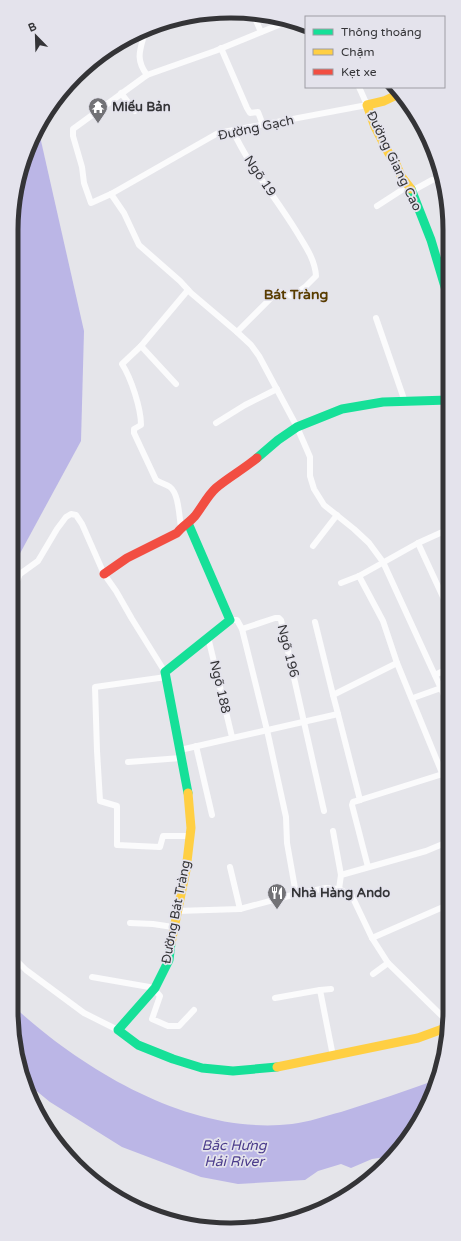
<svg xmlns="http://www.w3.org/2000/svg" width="461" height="1241" font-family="'Varela Round',sans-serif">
<rect width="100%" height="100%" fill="#e5e5ea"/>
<g fill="#bbb6e6">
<polygon points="39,132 84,331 81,441 11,570 11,231 19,173"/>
<path d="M11,1004C82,1070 191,1136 292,1124C309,1122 325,1116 341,1112C373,1102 405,1091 436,1080L405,1144L392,1156L372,1159L351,1168L341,1164L318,1171L305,1180L238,1184L201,1177L122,1147L50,1102L23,1080Z"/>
</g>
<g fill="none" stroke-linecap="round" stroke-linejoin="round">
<g stroke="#fbfbfc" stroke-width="6">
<polyline points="254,16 261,32"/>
<polyline points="291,20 215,51 147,75 73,129 73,136 82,167 84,183 91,203 111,194 218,133 367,105 359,87"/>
<path d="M145,32C140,50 135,59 147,75"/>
<polyline points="221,48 247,108 250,113 258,112 263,125"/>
<polyline points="121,93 135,111"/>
<path d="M233,131C250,168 277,199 298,234C306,247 315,260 316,276L305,287L292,296L278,291L237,332"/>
<polyline points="412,191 432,180"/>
<polyline points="111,194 124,213 139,245 180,281 191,293 237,332 251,345 259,356 297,427 307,450 310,457 310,476 314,489 324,505 354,529 369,543 383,562 449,706"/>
<polyline points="377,206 408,186"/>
<polyline points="376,318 405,402"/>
<polyline points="141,346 176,384"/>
<polyline points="216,423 245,405 277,389"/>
<path d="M181,527C179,516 179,494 170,487C166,484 160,483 156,480L134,433V429L141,425C141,408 131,378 122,364L141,346L188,290"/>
<polyline points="418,543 449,610"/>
<polyline points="313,546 337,515"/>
<polyline points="359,576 383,621 397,663 449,790"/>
<polyline points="341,583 359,576 418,543 449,529"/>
<polyline points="11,594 20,574 38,561 57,529 66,517 71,514 76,515 82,524 104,574 116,591 132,619 165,672"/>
<polyline points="230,620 237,620 242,629 267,730 286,817 287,843 296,894"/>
<polyline points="315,622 333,695"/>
<polyline points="242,629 275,618 279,618 281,620 324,811"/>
<polyline points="208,637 232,737"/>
<polyline points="435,675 449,668"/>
<polyline points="166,677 95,687 97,751 100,801 117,806 117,845 160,847 163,836 190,836"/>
<polyline points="413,698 441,688"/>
<polyline points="338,714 360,800 449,772"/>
<polyline points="196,746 212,815"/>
<polyline points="180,750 338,714 333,695 397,663"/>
<polyline points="128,762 181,758"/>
<polyline points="360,800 353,802 352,805 368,867"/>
<polyline points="333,831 341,875"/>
<polyline points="230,867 240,909"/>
<polyline points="339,889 341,875 426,851 450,841"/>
<polyline points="177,911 240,909 296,894 326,888 339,889 352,896 372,938 388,963 448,1022"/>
<polyline points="130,923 153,924 173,927"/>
<polyline points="372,938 450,904"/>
<polyline points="11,955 26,970 84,1013 118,1030"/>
<polyline points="373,974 388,963"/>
<polyline points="92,977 155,988"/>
<polyline points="154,989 160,996 152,1019 168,1026 179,1026 194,1010"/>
<polyline points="320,990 331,989"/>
<polyline points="275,998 320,990 333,1056"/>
</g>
<g stroke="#16e098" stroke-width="9">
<polyline points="411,189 431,240 448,297"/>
<polyline points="257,458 278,440 297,427 342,409 383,402 449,400"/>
<polyline points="188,523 230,620 165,672 188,793"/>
<polyline points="171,943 169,960 155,988 118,1030 138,1045 173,1059 202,1068 233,1071 277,1067"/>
</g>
<g stroke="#ffcf43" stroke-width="9">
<polyline points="401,93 384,101 367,105 375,127 388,152 396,164 401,176 411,189"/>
<polyline points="171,943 186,870 191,828 188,793"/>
<polyline points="277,1067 418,1038 448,1027"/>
</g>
<path stroke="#f24e42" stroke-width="9" d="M104,574L127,558L177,533C182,526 189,523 195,516C202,507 208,495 216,488C229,477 244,469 257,458"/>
</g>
<defs>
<symbol id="temple-pin" viewBox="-11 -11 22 30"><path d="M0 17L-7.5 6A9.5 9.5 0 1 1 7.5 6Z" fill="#727276" stroke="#e4e3ec"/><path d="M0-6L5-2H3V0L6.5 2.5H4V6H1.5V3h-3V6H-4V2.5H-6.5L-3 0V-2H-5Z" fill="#fff"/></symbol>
<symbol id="restaurant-pin" viewBox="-11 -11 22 30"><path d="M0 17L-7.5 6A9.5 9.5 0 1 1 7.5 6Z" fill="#727276" stroke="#e4e3ec"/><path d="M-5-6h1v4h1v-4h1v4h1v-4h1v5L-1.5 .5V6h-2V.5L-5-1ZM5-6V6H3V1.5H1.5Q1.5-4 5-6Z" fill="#fff"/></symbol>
</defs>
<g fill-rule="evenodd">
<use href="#temple-pin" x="87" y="96" width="22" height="30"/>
<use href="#restaurant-pin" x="266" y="882" width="22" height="30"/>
</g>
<g text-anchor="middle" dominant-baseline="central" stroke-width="3.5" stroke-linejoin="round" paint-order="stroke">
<g font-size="13" font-weight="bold" fill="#343437" stroke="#e4e3ec" text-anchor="start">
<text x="112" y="107">Miếu Bản</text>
<text x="291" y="893">Nhà Hàng Ando</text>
</g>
<g font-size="13" fill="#343437" stroke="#e4e3ec">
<text transform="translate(256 128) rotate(-12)">Đường Gạch</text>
<text transform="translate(394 161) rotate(64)">Đường Giang Cao</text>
<text transform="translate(260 176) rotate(56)">Ngõ 19</text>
<text transform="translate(288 651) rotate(76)">Ngõ 196</text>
<text transform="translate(220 687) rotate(77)">Ngõ 188</text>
<text transform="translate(176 912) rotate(-79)">Đường Bát Tràng</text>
</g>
<g font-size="14" font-weight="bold" fill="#593c00" stroke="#e4e3ec">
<text x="296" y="294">Bát Tràng</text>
</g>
<g font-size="14" font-style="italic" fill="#4c3d8c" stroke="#e4e3ec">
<text x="234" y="1145">Bắc Hưng<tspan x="234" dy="16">Hải River</tspan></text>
</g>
</g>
<path d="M0 0H461V1241H0ZM230 18H231A212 212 0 0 1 443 230V1011A212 212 0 0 1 231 1223H230A212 212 0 0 1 18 1011V230A212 212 0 0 1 230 18Z" fill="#e4e3ec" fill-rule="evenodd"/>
<path fill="none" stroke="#343437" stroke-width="5" d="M230 18H231A212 212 0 0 1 443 230V1011A212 212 0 0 1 231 1223H230A212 212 0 0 1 18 1011V230A212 212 0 0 1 230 18Z"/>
<rect x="305" y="16" width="140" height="72" fill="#e4e3ec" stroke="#9e9da4"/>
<rect x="313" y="29" width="20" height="6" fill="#16e098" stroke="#9e9da4"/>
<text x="341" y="36" font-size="12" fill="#343437">Thông thoáng</text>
<rect x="313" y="49" width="20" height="6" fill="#ffcf43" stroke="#9e9da4"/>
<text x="341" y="56" font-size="12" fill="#343437">Chậm</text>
<rect x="313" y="69" width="20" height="6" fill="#f24e42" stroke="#9e9da4"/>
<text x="341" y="76" font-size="12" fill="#343437">Kẹt xe</text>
<g transform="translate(36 36) rotate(337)" stroke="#e4e3ec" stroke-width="3" paint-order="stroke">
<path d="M0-3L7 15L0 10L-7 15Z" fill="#343437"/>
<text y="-6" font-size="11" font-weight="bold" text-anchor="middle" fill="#343437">B</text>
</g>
</svg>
